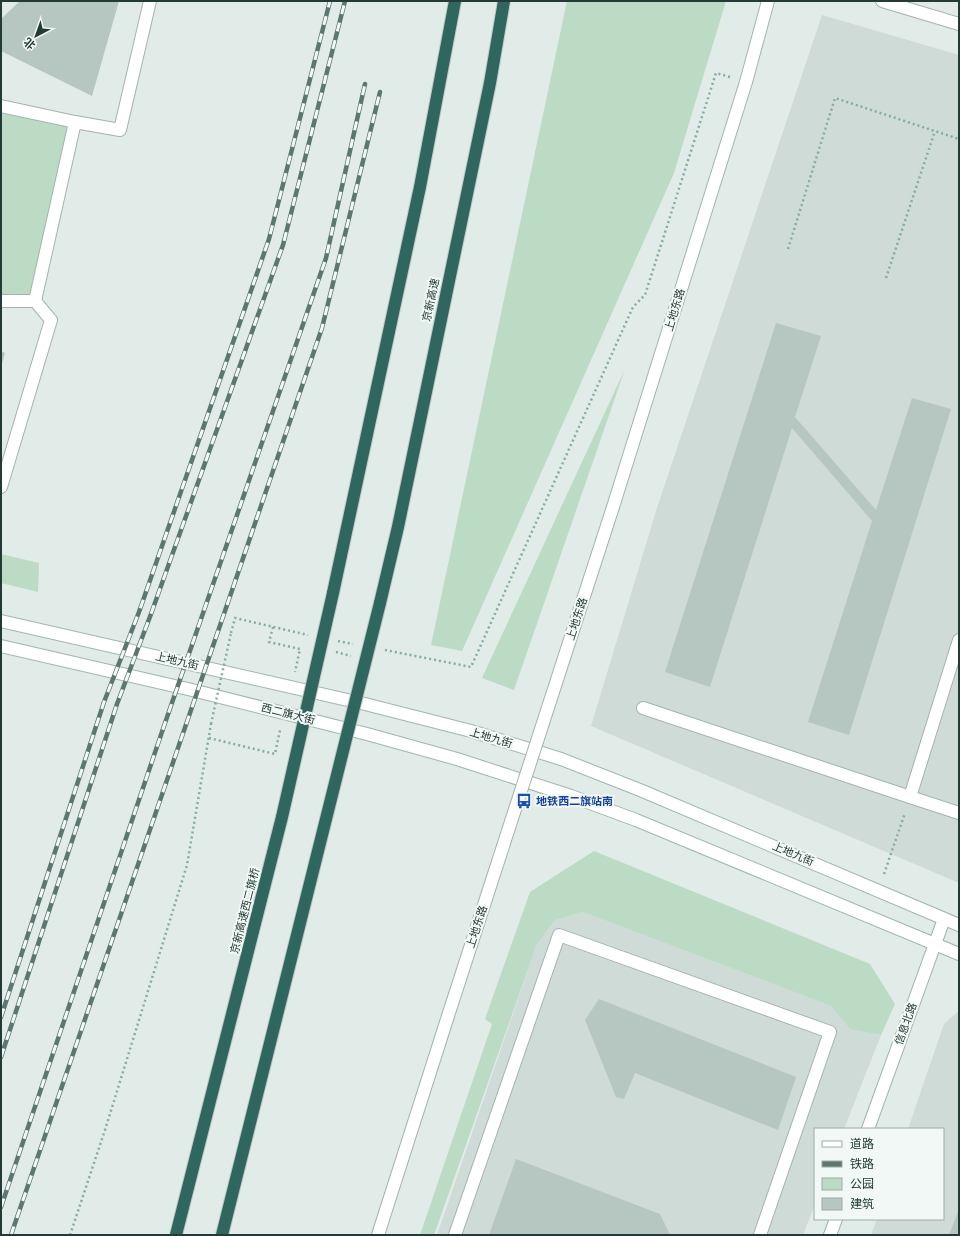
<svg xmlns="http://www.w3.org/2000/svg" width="960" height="1236" font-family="Raleway,'Noto Sans SC',sans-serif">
<rect width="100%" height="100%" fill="#e1ebe7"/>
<g fill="#cfdbd6">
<polygon points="822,15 959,55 959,883 591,726 657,508"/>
<polygon points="583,912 831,1006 850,1029 881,1035 844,1129 815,1129 815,1204 803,1235 437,1235 537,944 555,920"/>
<polygon points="959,1011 959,1235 871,1235 877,1219 943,1219 943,1129 908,1129 944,1024"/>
</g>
<g fill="#bbdbc5">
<polygon points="567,1 726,1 674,173 462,651 431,645"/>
<polygon points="1,106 75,122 35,301 1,301"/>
<polygon points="625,369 514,690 482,678"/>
<polygon points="1,554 39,563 38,592 1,583"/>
<polygon points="594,851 870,964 895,1004 881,1035 850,1029 831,1006 583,912 555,920 537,944 434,1235 420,1235 492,1024 485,1019 530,892"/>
</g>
<g fill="#b6c6c0">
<polygon points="20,1 119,1 92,96 1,51 1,19"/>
<polygon points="776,323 821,336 795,417 876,510 912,398 951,409 849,735 808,722 872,521 792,428 710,687 665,672"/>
<polygon points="1,351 5,353 1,367"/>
<polygon points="599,999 796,1077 778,1130 635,1073 624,1099 616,1097 585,1020"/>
<polygon points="516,1159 660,1214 670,1235 489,1235"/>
<polygon points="959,1209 959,1235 949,1235"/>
</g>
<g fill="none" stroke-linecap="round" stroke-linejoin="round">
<defs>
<g id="service">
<polyline points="643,708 910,797"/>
<polyline points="455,1235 559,935 830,1032 760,1235"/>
</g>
<g id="minor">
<polyline points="882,1 959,24"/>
<polyline points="1,106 75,122 35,301 1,301"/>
<polyline points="75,122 120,130 150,1"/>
<polyline points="1,487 51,320 35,301"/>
<polyline points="959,640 910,797 959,813"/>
<polyline points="868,1129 944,919"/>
<polyline points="830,1235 836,1219"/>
</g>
<polyline id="tertiary" points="378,1235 448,1016"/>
<g id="secondary">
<polyline points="613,507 746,82 768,1"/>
<polyline points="1,621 365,704 471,731 561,759 640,790 959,925"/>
<polyline points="1,646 192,690 367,734 457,759 571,796 636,820 959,954"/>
</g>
<g id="motorway">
<polyline points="333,593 420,187 455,1"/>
<polyline points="380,603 398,527 490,83 504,1"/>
</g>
</defs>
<use href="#service" stroke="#a4b3ae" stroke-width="14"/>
<use href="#minor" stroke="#a4b3ae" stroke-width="14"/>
<use href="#tertiary" stroke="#a4b3ae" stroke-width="14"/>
<use href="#secondary" stroke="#a0b6b0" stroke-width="14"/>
<use href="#motorway" stroke="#c1c8c7" stroke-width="14"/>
<g stroke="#83ada2" stroke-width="2.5" stroke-dasharray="2 3" stroke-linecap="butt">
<polyline points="788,249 835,98 959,139"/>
<polyline points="886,278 935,131"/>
<polyline points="273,627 269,642 300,649 295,672"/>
<polyline points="231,633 235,618 308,635"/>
<polyline points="338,641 353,644"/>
<polyline points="385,650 471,667 633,307 645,295 716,73 730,77"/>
<polyline points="336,652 351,656"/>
<polyline points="209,738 275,754 280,730"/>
<polyline points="884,874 905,813"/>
<polyline points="70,1235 105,1130 187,865 211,724"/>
</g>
<use href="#service" stroke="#fff" stroke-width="12"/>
<use href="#minor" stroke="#fff" stroke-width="12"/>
<use href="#tertiary" stroke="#fff" stroke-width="12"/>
<use href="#secondary" stroke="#fff" stroke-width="12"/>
<use href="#motorway" stroke="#2f665e" stroke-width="12"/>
<defs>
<g id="rail">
<polyline points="1,1017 104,702 139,612 269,239 330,1"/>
<polyline points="1,1057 117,704 151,614 283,245 345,1"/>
<polyline points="1,1207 165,723 326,258 365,84"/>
<polyline points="11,1235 322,328 380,92"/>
</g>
</defs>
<use href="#rail" stroke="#5c7771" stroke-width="4.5"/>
<use href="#rail" stroke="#f1f8f5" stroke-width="3" stroke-dasharray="9" stroke-linecap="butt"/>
<defs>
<polyline id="tertiary-bridge" points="448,1016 613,507"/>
<g id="motorway-bridge">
<polyline points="176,1235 282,817 333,593"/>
<polyline points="222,1235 380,603"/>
</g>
</defs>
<use href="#tertiary-bridge" stroke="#a4b3ae" stroke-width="14" stroke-linecap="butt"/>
<use href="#motorway-bridge" stroke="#c1c8c7" stroke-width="14" stroke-linecap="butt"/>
<polyline stroke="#83ada2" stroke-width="2.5" stroke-dasharray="2 3" stroke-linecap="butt" points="211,724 231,633"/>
<use href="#tertiary-bridge" stroke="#fff" stroke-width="12"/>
<use href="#motorway-bridge" stroke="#2f665e" stroke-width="12"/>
</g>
<defs>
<symbol id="bus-bare" viewBox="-9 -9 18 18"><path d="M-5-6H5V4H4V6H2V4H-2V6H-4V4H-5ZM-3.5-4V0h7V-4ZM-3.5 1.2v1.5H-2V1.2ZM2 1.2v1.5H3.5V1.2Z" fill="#1a4fb4" stroke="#f1f8f5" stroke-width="2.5" paint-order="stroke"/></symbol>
</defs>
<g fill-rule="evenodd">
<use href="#bus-bare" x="513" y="790" width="22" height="22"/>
</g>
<g text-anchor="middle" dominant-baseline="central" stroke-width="4" stroke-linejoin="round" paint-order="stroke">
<g font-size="11" fill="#223b36" stroke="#f1f8f5">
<text transform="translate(431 300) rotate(-78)">京新高速</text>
<text transform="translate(675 310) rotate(-73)">上地东路</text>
<text transform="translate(577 619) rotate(-72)">上地东路</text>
<text transform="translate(177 661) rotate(13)">上地九街</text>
<text transform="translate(288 714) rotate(14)">西二旗大街</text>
<text transform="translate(491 738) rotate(17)">上地九街</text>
<text transform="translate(793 854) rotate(23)">上地九街</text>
<text transform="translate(245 911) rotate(-76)">京新高速西二旗桥</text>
<text transform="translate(477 927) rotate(-72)">上地东路</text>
<text transform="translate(906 1024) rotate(-70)">信息北路</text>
</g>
<g font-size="11" font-weight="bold" fill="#164399" stroke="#f1f8f5" text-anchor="start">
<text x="536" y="801">地铁西二旗站南</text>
</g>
</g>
<rect width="960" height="1236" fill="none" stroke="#223b36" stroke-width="4"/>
<rect x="814" y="1128" width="130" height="92" fill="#f1f8f5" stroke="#9eaca9"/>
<rect x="822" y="1141" width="20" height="6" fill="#ffffff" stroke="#9eaca9"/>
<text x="850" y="1148" font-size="12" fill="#223b36">道路</text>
<rect x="822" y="1161" width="20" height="6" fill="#5c7771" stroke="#9eaca9"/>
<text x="850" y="1168" font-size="12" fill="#223b36">铁路</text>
<rect x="822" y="1178" width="20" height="12" fill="#bbdbc5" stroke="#9eaca9"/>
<text x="850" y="1188" font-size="12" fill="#223b36">公园</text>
<rect x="822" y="1198" width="20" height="12" fill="#b6c6c0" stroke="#9eaca9"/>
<text x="850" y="1208" font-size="12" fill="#223b36">建筑</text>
<g transform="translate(36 36) rotate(221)" stroke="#f1f8f5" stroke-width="3" paint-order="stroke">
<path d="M0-3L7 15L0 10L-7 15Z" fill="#223b36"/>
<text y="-6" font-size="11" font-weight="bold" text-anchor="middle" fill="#223b36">北</text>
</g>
</svg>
